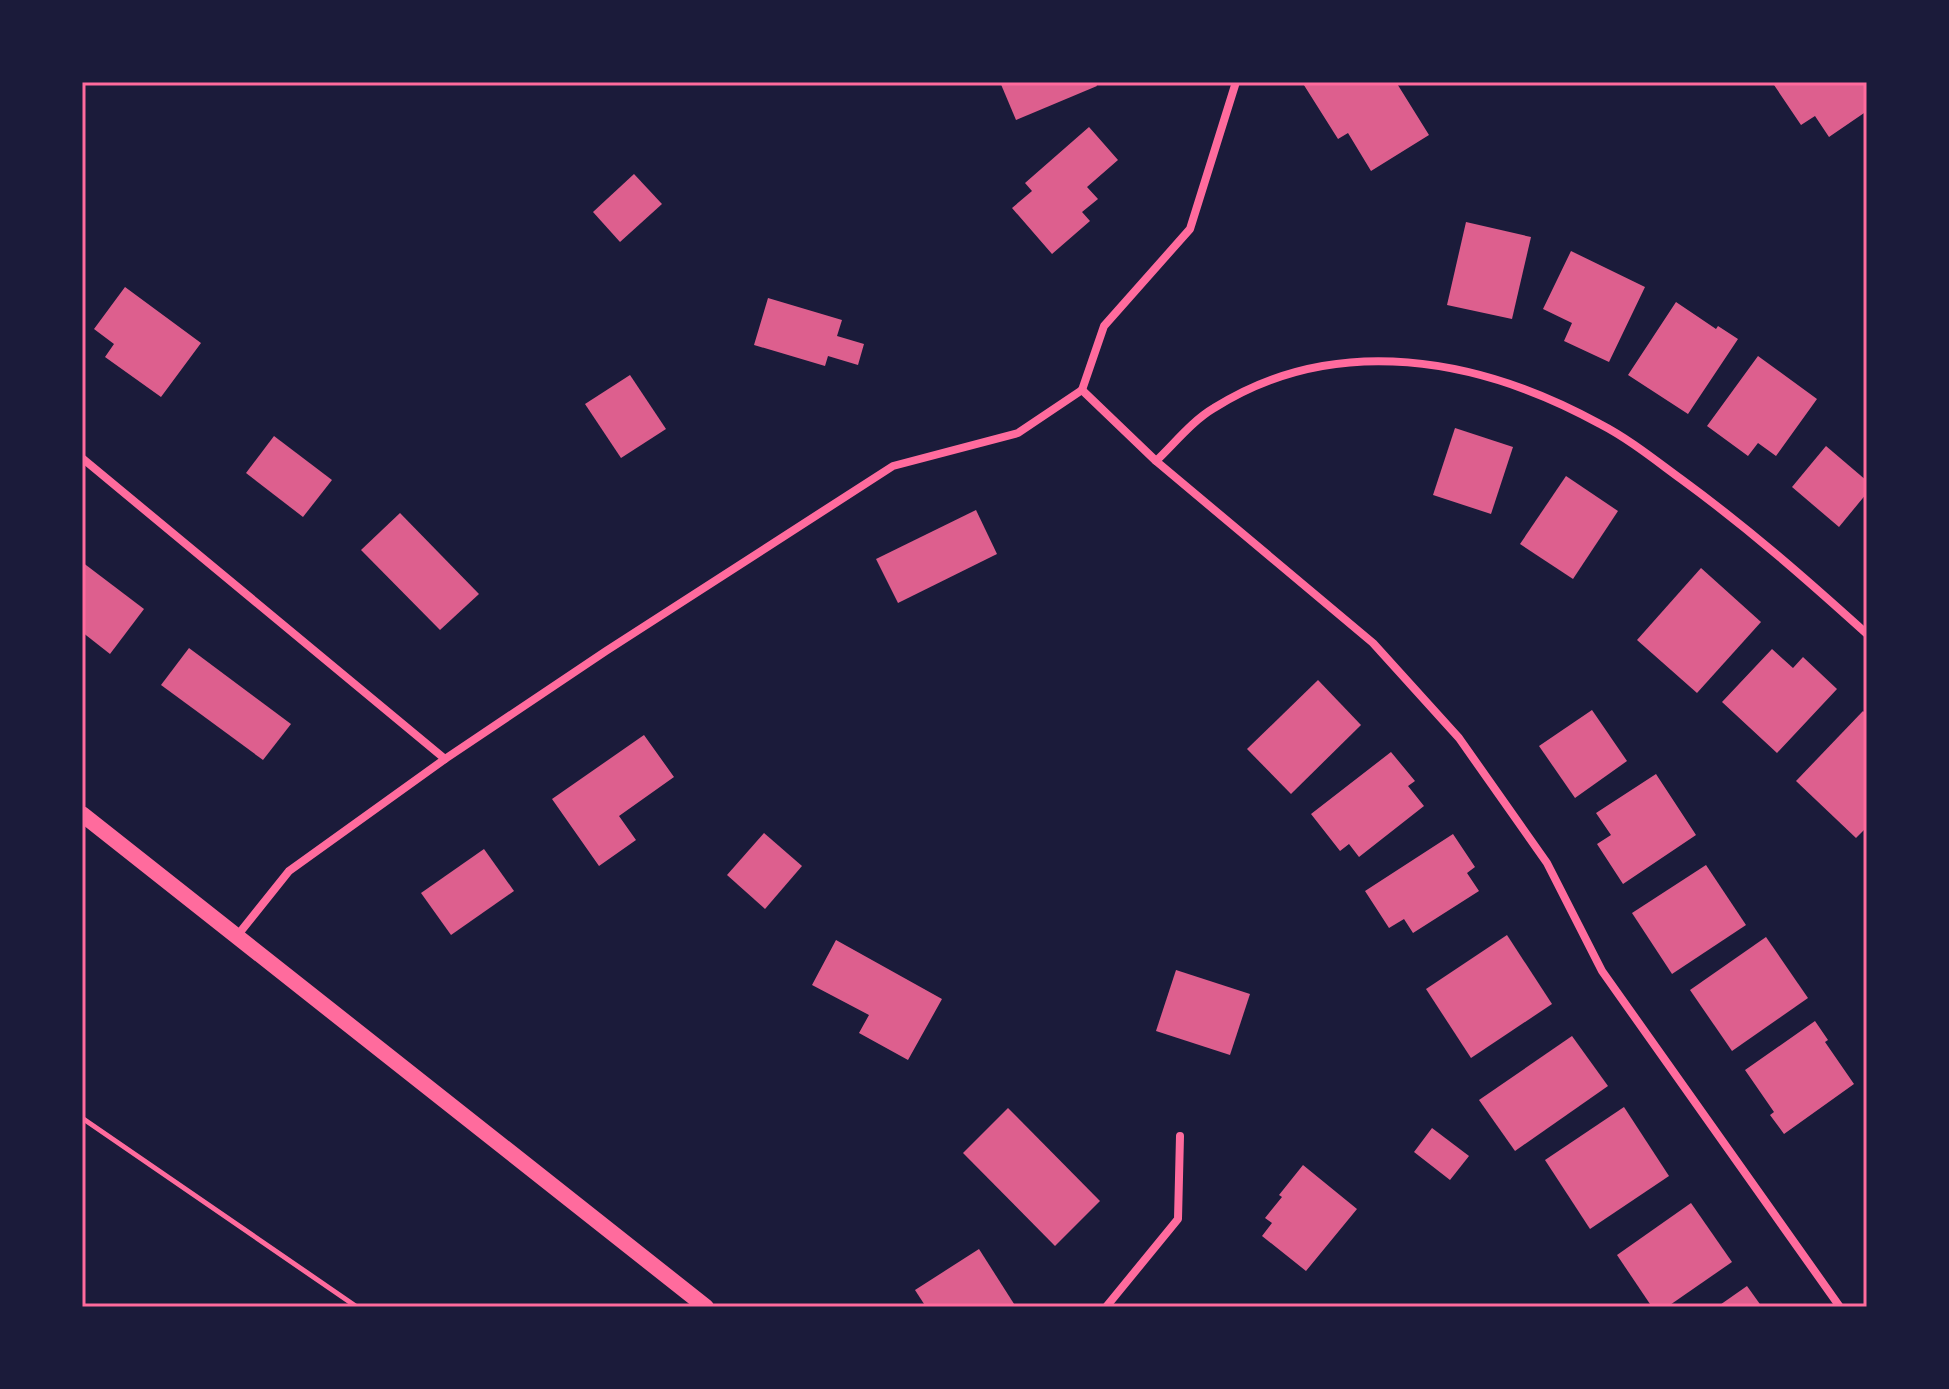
<svg xmlns="http://www.w3.org/2000/svg" width="1949" height="1389" font-family="Karla,sans-serif">
<rect width="100%" height="100%" fill="#1b1b3a"/>
<g fill="#dd5f8e">
<polygon points="1000,82 1095,82 1097,86 1016,120"/>
<polygon points="1302,82 1396,82 1429,135 1371,171 1348,133 1338,139"/>
<polygon points="1772,82 1867,82 1867,111 1829,137 1815,116 1801,125"/>
<polygon points="1089,127 1118,160 1087,187 1098,199 1082,212 1090,221 1052,254 1012,208 1032,191 1025,183"/>
<polygon points="634,174 662,204 620,242 593,212"/>
<polygon points="1466,222 1531,237 1512,319 1447,305"/>
<polygon points="1571,251 1645,287 1609,362 1564,341 1572,323 1543,309"/>
<polygon points="125,287 201,343 161,397 105,357 114,344 94,329"/>
<polygon points="768,298 842,320 837,336 864,344 858,365 828,356 825,366 754,345"/>
<polygon points="1676,302 1716,329 1718,326 1738,339 1688,414 1628,375"/>
<polygon points="1758,356 1817,399 1776,456 1758,443 1748,456 1707,426"/>
<polygon points="630,375 666,429 621,458 585,404"/>
<polygon points="1455,428 1513,447 1491,514 1433,495"/>
<polygon points="274,436 332,480 303,517 246,473"/>
<polygon points="1826,446 1867,481 1867,493 1839,527 1792,487"/>
<polygon points="1566,476 1618,511 1573,579 1520,544"/>
<polygon points="976,510 997,554 898,603 876,559"/>
<polygon points="400,513 479,594 440,630 361,550"/>
<polygon points="82,562 144,609 110,654 82,632"/>
<polygon points="1701,568 1761,622 1697,693 1637,640"/>
<polygon points="189,648 291,724 263,760 161,685"/>
<polygon points="1772,649 1793,668 1803,657 1837,689 1777,753 1722,702"/>
<polygon points="1318,680 1361,725 1291,794 1247,749"/>
<polygon points="1592,710 1627,761 1575,798 1539,746"/>
<polygon points="1863,711 1867,715 1867,827 1856,838 1796,781"/>
<polygon points="644,735 674,777 619,816 636,840 599,866 552,799"/>
<polygon points="1391,752 1415,781 1408,786 1424,806 1359,857 1349,844 1340,851 1311,814"/>
<polygon points="1656,774 1696,835 1623,884 1597,844 1611,835 1596,813"/>
<polygon points="764,833 802,866 765,909 727,875"/>
<polygon points="1453,834 1475,867 1467,873 1479,891 1413,933 1404,919 1389,928 1365,891"/>
<polygon points="484,849 514,891 451,935 421,893"/>
<polygon points="1706,865 1746,925 1672,974 1632,913"/>
<polygon points="1507,935 1552,1004 1471,1058 1426,989"/>
<polygon points="1766,937 1808,998 1732,1051 1690,990"/>
<polygon points="836,940 942,999 908,1060 859,1033 869,1015 812,985"/>
<polygon points="1176,970 1250,994 1230,1055 1156,1031"/>
<polygon points="1815,1021 1828,1040 1825,1042 1854,1084 1784,1134 1770,1115 1774,1112 1745,1070"/>
<polygon points="1572,1036 1608,1086 1515,1151 1479,1100"/>
<polygon points="1624,1107 1669,1176 1590,1229 1545,1160"/>
<polygon points="1008,1108 1100,1201 1055,1246 963,1153"/>
<polygon points="1432,1128 1469,1156 1450,1180 1414,1152"/>
<polygon points="1303,1165 1357,1209 1306,1271 1262,1236 1272,1223 1265,1218 1282,1197 1279,1195"/>
<polygon points="1691,1203 1732,1262 1667,1307 1652,1307 1617,1255"/>
<polygon points="979,1249 1016,1307 926,1307 915,1290"/>
<polygon points="1747,1286 1762,1307 1717,1307"/>
</g>
<g fill="none" stroke-linecap="round" stroke-linejoin="round">
<polyline stroke="#ff6b9d" stroke-width="5" points="82,1118 357,1307"/>
<g stroke="#ff6b9d" stroke-width="8">
<polyline points="1082,390 1156,461 1373,643 1459,738 1547,863 1602,971 1840,1307"/>
<polyline points="1082,390 1104,326 1190,229 1236,82"/>
<polyline points="82,458 445,759"/>
<path d="M1156,461C1174,444 1192,421 1214,408C1336,331 1480,358 1600,424C1629,439 1655,460 1681,479C1748,528 1805,578 1867,634"/>
<polyline points="237,936 289,871 445,759 606,651 893,466 1018,433 1082,390"/>
<polyline points="1106,1307 1178,1219 1180,1136"/>
</g>
<polyline stroke="#ff6b9d" stroke-width="16" points="82,814 706,1307"/>
</g>
<rect width="1949" height="1389" fill="none" stroke="#1b1b3a" stroke-width="168"/>
<rect x="84" y="84" width="1781" height="1221" fill="none" stroke="#ff6b9d" stroke-width="3"/>
</svg>
